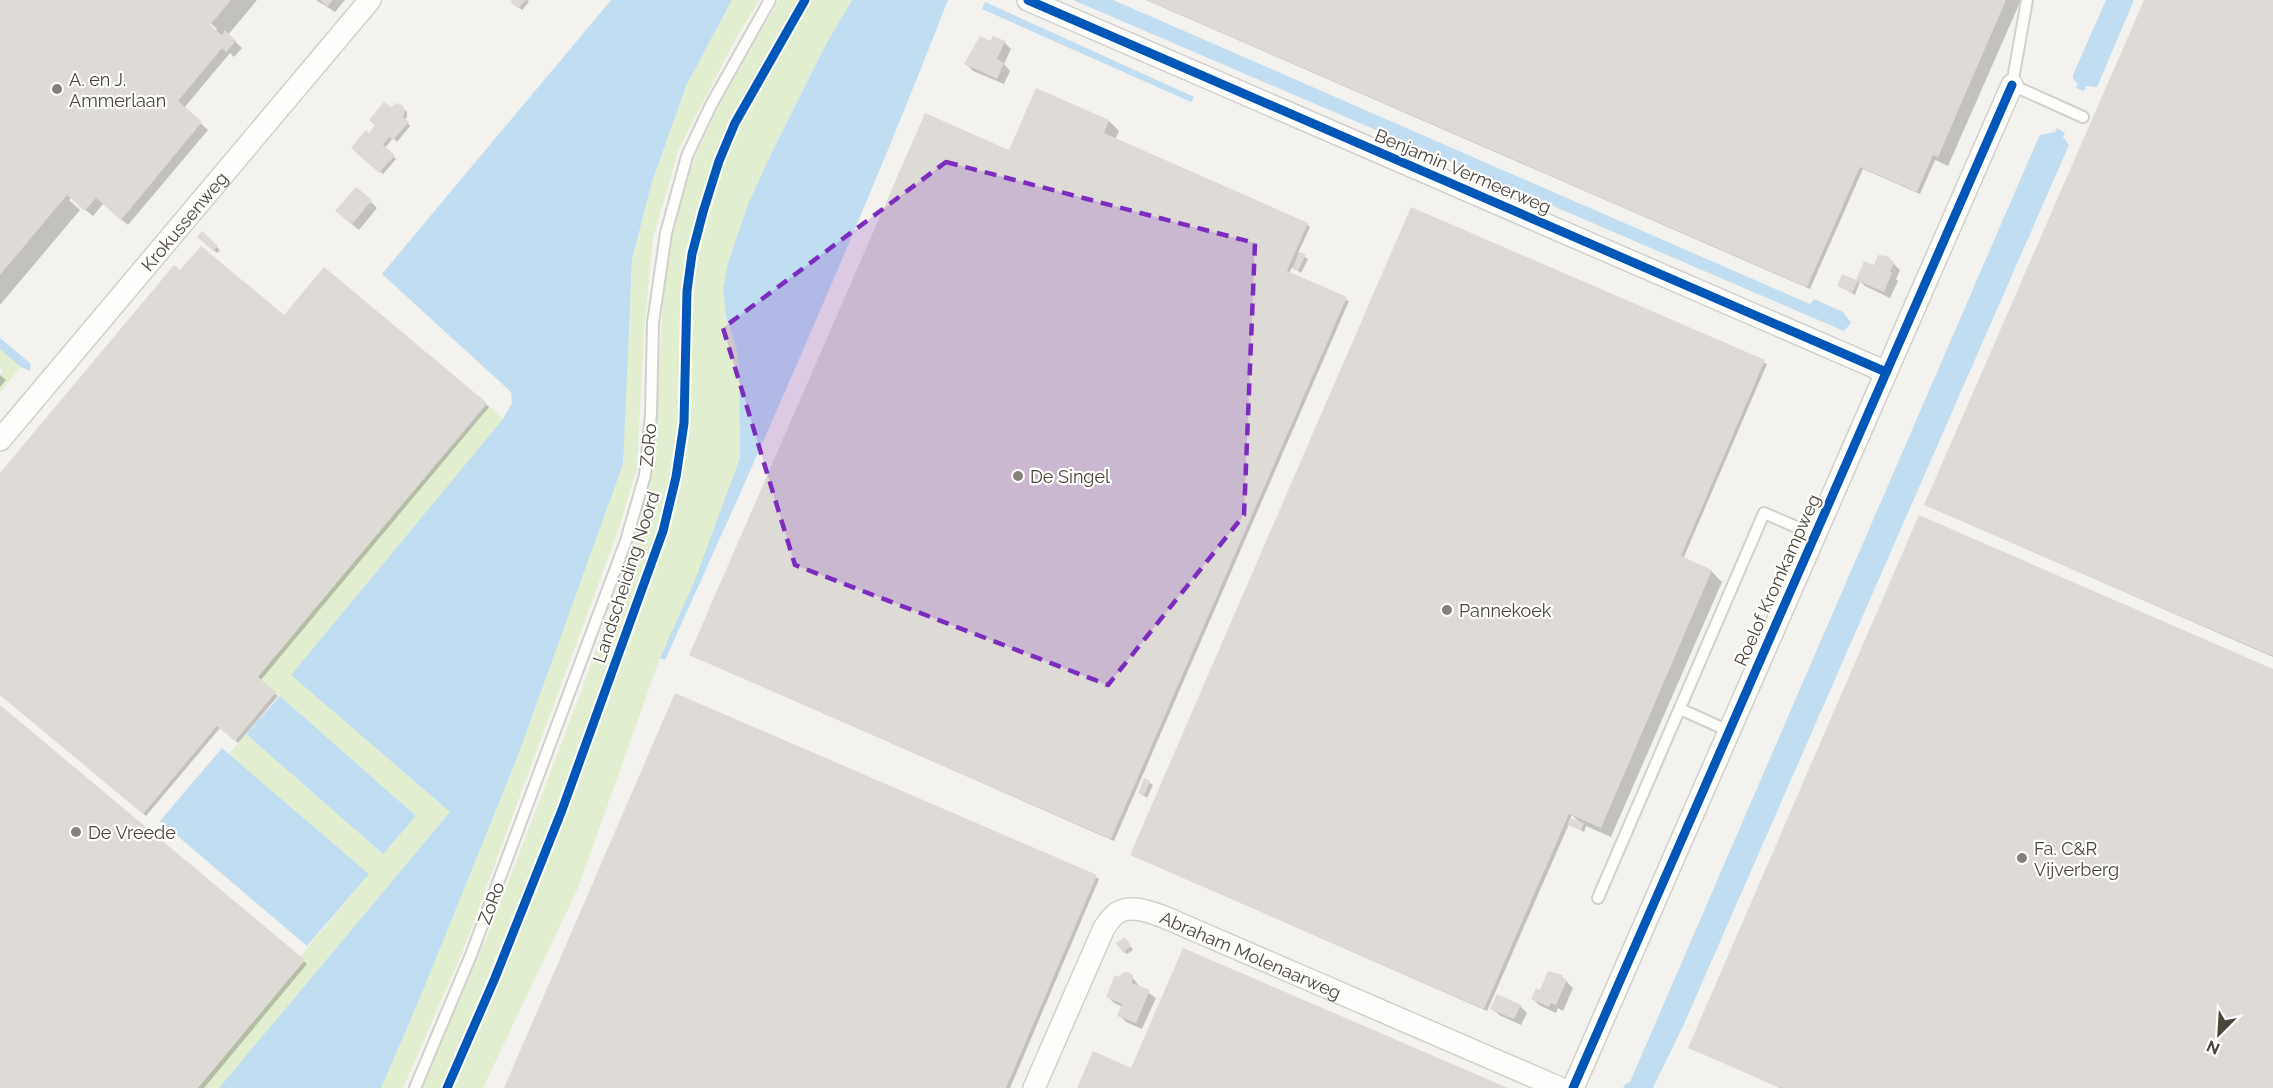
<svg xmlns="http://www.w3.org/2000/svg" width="2273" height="1088" font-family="Raleway,sans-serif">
<rect width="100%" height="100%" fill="#f4f2ee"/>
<g fill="#e1eecf">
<polygon points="732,0 759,0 734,42 679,149 653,238 644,333 637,468 618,531 462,953 403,1088 381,1088 422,993 517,758 628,343 632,260 651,185 686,86"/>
<polygon points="779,0 799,0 731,121 710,170 697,212 684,279 680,337 679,427 675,456 658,530 556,810 442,1088 421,1088 491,927 578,700 631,552 646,502 653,466 665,268 680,192 719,104"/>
<polygon points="811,0 852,0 825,46 771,154 748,204 728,263 723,288 726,317 736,347 739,369 740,458 696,580 660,658 578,888 483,1088 453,1088 566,813 671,523 689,428 691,330 697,258 723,167 740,126"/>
<polygon points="0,349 21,367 0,392 0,376 3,371 0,368"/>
<polygon points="488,405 503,419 291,675 450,812 219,1088 190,1088 369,874 229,754 246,734 383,854 416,816 256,675"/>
</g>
<g fill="#c0ddf1">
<polygon points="611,0 732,0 686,86 651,185 632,260 623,464 517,758 422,993 381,1088 219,1088 450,812 291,675 503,419 512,403 511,392 382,274"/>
<path d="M852,0H948C861,223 764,442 665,660L660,658L695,580L740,458L739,369L736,347L726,317L723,288L728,263L748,204L771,154L825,46Z"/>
<polygon points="1073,0 1113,0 1810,304 1814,299 1843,312 1851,323 1844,331"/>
<polygon points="2106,0 2134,0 2097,87 2086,86 2084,91 2076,88 2078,84 2073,79 2073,75"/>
<polygon points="985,2 1194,97 1191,102 982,9"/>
<polygon points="2057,128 2065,133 2063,137 2069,145 1684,1024 1653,1088 1623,1088 1625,1084 1630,1082 2037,141 2040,135 2055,132"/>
<polygon points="0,338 31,364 30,371 21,367 0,349"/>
<polygon points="280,696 416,816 383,854 246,734"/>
<polygon points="222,748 369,874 307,946 160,821"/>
</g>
<g fill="#0003" fill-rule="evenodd">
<path d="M0,0H257L228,35L242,48L234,57L230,53L184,108L208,130L128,225L103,204L93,216L71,198L69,200L80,210L0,305ZM200,14L217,29L215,31Z"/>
<polygon points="316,0 345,0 335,12"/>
<polygon points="514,0 527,0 529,2 522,10 512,1"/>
<polygon points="1146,0 2021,0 1948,166 1935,160 1920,194 1863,169 1810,289"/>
<polygon points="2145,0 2273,0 2273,657 1926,505"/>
<polygon points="1004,42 1011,49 1004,64 1010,71 1004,84 973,71 966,64 991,43"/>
<polygon points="403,108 407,112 407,117 405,120 410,126 397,142 393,138 385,148 396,159 383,174 355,151 390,109"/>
<polygon points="1109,121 1119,131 1115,140 1307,224 1310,227 1298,253 1308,259 1301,273 1292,267 1289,274 1349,301 1114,841 691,655 1016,154"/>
<polygon points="371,202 377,208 359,230 344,218"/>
<path d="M1412,209L1767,364L1683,559L1711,571L1722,582L1611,837L1586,826L1584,832L1569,824L1487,1011L1132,855ZM1572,815L1580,823L1570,819Z"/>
<polygon points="202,233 220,250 217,253 199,237"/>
<polygon points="1889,259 1900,270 1896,279 1898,281 1890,298 1865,286 1860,281 1855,295 1839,286 1857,282 1865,263 1875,267"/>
<polygon points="325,269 489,407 260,681 278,696 238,743 220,728 146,816 0,693 0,475 180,272 284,318"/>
<polygon points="0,375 6,380 0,387"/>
<polygon points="2273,670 2273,1088 1780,1088 1690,1047"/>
<polygon points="676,695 1099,879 1010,1088 506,1088"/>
<polygon points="0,707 307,964 204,1088 0,1088"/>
<polygon points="1145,780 1153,785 1147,798 1140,793"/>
<polygon points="1127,941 1133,950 1127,954 1124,952"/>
<polygon points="1549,973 1562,977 1573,988 1563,1011 1558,1008 1556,1013 1539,1005 1533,999 1541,992"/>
<polygon points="1130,974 1139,986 1156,998 1142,1029 1126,1022 1119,1015 1123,1007 1114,1003 1107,996 1120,977"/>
<polygon points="1520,1006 1527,1013 1521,1025 1499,1015 1492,1008"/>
</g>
<g fill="#dedbd6">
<polygon points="0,0 231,0 210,25 222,35 225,30 236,41 226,52 222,48 178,101 202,122 121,220 96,198 85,211 67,195 0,275"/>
<polygon points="320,0 333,0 327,7"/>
<polygon points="512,0 526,0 518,8 510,2"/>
<polygon points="1147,0 2006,0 1938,157 1933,155 1917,192 1860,167 1807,287"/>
<polygon points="2144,0 2273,0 2273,656 1924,505"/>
<polygon points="980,36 990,41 993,36 1005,41 997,59 1004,63 997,79 964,64"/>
<polygon points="1036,88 1109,120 1104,133 1308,223 1287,271 1347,297 1111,839 689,655 925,113 1009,150"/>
<polygon points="384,102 391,107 397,103 402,105 405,110 403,117 409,122 393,140 389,137 383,145 395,155 379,173 351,148 366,130 369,133 375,125 369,120"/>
<polygon points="356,187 372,200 352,224 335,211"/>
<polygon points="1411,207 1765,360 1681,556 1712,570 1601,828 1569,814 1484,1009 1130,855"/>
<polygon points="202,231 218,246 213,251 197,237"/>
<polygon points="201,246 284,315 324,267 487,403 258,677 276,692 235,741 217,726 143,814 0,695 0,473 174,265 180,270"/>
<polygon points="1299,252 1306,254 1298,271 1292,269"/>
<polygon points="1878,255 1887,256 1894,262 1890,272 1892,273 1884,292 1858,281 1852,293 1837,286 1842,274 1856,280 1864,261 1874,265"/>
<polygon points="1919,515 2273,669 2273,1088 1781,1088 1688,1048"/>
<polygon points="675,693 1097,875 1006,1088 504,1088"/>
<polygon points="0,705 305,960 198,1088 0,1088"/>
<polygon points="1144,778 1150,781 1144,796 1138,793"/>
<polygon points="1570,818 1584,823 1581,830 1567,825"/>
<polygon points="1125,937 1131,946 1123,953 1116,943"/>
<polygon points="1183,948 1508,1088 1077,1088 1093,1051 1131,1068"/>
<polygon points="1548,971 1563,975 1562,977 1567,980 1556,1005 1551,1003 1549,1007 1531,999 1536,988 1540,990"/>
<polygon points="1128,972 1133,975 1132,983 1150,990 1136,1023 1117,1016 1122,1004 1106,997 1115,975 1119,977 1122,973"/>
<polygon points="1497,994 1521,1005 1514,1019 1490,1009"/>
</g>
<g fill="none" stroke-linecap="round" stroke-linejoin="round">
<defs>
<g id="lane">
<polyline points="2027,0 2012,85 2083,117"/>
<polyline points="1680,709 1729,731"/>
<polyline points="1598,898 1764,513 1815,535"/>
<polyline points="415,1088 471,955 626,541 645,475 651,414 653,323 666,233 687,156 711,105 770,0"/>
</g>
<g id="street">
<polyline points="1028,0 1886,372"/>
<path id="s1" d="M0,440L370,0"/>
<path id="s2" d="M1034,1088L1104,928C1107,924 1112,916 1117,913C1131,904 1150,912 1164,917L1560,1088"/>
<polyline points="1573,1088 2012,85"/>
</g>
</defs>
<use href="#lane" stroke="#d2d0cb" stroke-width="14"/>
<use href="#street" stroke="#d2d0cb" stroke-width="24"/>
<use href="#lane" stroke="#fdfdfc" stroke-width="10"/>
<use href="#street" stroke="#fdfdfc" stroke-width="21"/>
<defs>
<g id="cycleway">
<polyline points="1028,0 1886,372"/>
<polyline points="447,1088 495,978 562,810 663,531 676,477 684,423 687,291 692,254 703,212 719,161 735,123 805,0"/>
<polyline points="1573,1088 2012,85"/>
</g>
</defs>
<use href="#cycleway" stroke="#fff" stroke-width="13"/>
<use href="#cycleway" stroke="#0057b8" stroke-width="9"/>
</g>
<path fill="#7b2cbf" fill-opacity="0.2" stroke="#7b2cbf" stroke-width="4.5" stroke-dasharray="12 8" stroke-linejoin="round" d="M946,162L1255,243L1244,515L1108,685L795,565L723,328Z"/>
<g fill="#868178" stroke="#fff" stroke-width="2">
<circle cx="57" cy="89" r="6"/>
<circle cx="1018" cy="476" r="6"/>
<circle cx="1447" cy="610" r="6"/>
<circle cx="76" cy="832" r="6"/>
<circle cx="2022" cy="858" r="6"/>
</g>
<g text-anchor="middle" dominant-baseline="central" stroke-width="4.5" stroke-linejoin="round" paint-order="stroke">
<g font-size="18" fill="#4b4439" stroke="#fff" text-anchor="start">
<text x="69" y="79">A. en J.<tspan x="69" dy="21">Ammerlaan</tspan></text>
<text x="1030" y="476">De Singel</text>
<text x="1459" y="610">Pannekoek</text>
<text x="88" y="832">De Vreede</text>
<text x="2034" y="848">Fa. C&amp;R<tspan x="2034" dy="21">Vijverberg</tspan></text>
</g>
<g font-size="18" fill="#4b4439" stroke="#fff">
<text transform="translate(1463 171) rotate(23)">Benjamin Vermeerweg</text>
<text stroke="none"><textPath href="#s1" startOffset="286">Krokussenweg</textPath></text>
<text transform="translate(648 445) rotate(-85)">ZoRo</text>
<text transform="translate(626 577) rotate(-72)">Landscheiding Noord</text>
<text transform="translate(1777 580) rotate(-66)">Roelof Kromkampweg</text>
<text transform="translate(491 903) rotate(-69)">ZoRo</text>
<text stroke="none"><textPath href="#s2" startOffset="338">Abraham Molenaarweg</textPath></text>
</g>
</g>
<g transform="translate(2219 1034) rotate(204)" stroke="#ffffff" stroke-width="4.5" paint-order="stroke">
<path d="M0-4.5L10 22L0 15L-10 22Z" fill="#4b4439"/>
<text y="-9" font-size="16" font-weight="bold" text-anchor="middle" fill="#4b4439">N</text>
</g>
</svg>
